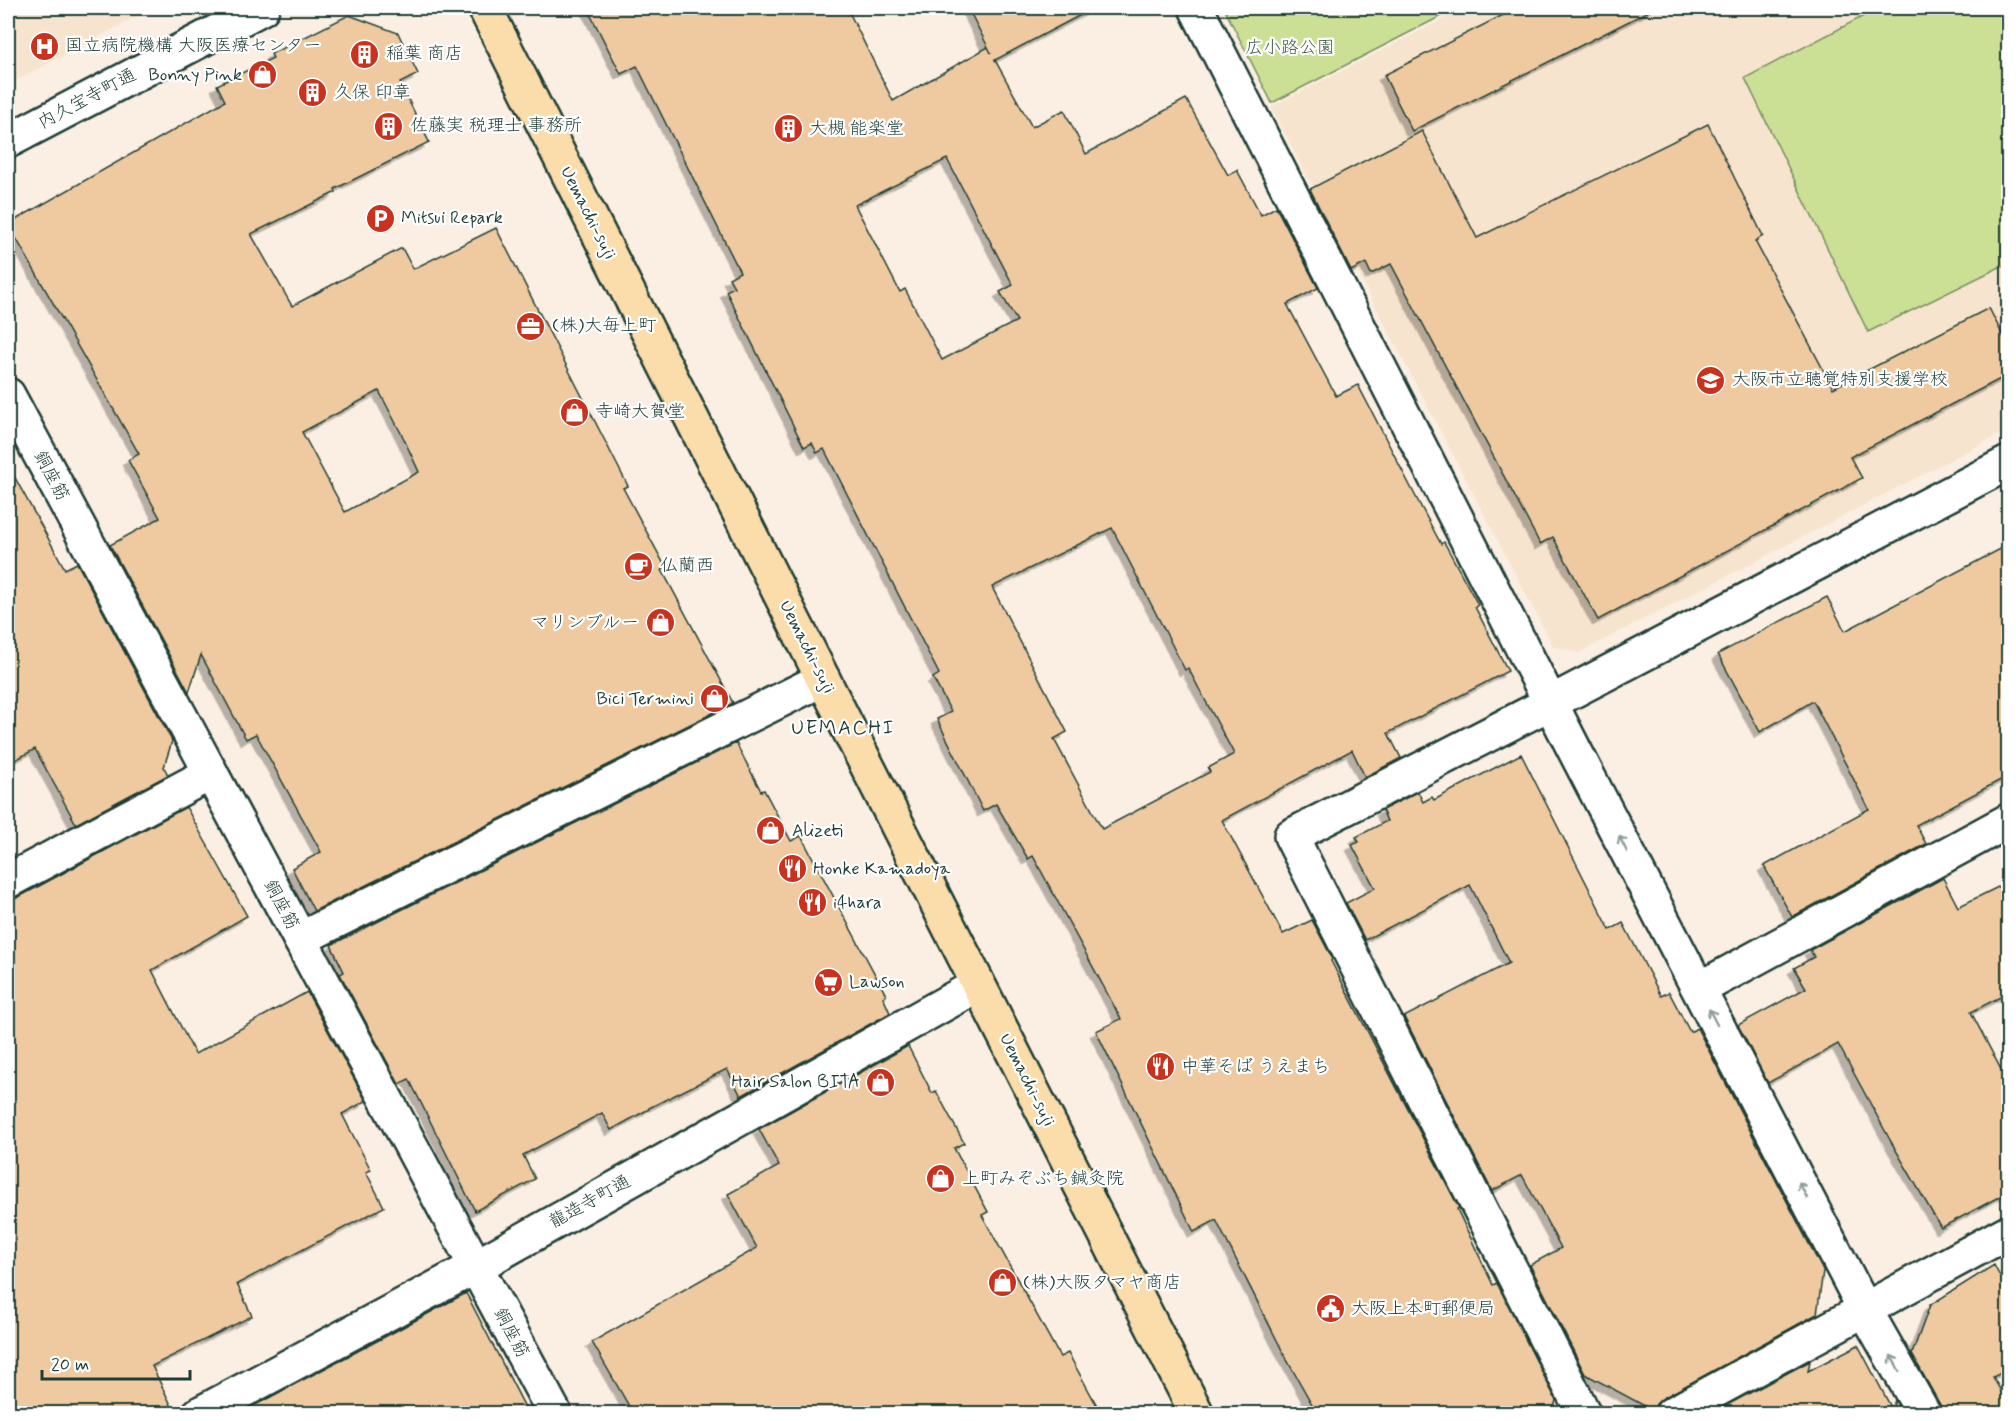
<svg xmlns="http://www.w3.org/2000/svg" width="2016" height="1421" font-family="Mynerve,'Klee One',sans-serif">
<defs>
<filter id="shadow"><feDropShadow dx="-5.5" dy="5.5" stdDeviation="0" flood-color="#0004"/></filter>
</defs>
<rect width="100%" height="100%" fill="#faefe2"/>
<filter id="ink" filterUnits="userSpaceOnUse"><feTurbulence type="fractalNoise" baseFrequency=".0167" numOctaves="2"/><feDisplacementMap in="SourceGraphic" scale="12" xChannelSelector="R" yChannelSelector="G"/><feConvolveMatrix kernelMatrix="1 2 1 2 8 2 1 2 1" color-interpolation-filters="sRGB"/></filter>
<g filter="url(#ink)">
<g fill="#f7e4ce">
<polygon points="8,8 153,8 8,85"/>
<polygon points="1465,8 2008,8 2008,311 2001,315 2008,329 2008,430 1579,653 1553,646 1271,107"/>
</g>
<g fill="#cce095" stroke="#768e64" stroke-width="1.5">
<polygon points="1224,8 1457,8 1272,103"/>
<polygon points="1879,8 2008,8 2008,263 1868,332 1745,78"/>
</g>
<g fill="#efcaa0" stroke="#1f3d34" stroke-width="1.5" fill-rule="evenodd" filter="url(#shadow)">
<path d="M587,8H847L893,101L988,47L991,53L968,8H1094L995,60L1032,127L1064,110L1086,154L1186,99L1228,175L1237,170L1261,215L1276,207L1318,288L1287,304L1336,396L1358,385L1419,503L1441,544L1444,542L1478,605L1475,607L1508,671L1388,733L1401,758L1365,777L1352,750L1222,820L1283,934L1312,920L1332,958L1331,961L1459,1208L1457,1209L1493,1285L1497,1283L1556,1400L1553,1413H1317L1287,1360L1216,1220L1194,1232L1096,1031L1121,1019L1033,856L1028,859L996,804L983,811L937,719L951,712L933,678L939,674L824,449L817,453L812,443L804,447L726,291L734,287L729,278L740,272L637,66L621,74ZM947,159L1013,285L1000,292L1017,321L942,360L905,289L900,292L855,205ZM1112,528L1185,670L1188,668L1234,754L1208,768L1210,772L1102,829L1054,739L1067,732L992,587Z"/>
<polygon points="1517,8 1655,8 1412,131 1384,75"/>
<path d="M349,15L398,33L418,74L400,83L429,142L335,189L336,192L251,234L292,306L402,248L413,269L496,228L628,486L623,488L666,568L662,570L733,703L314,911L292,868L321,852L256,734L246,739L201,655L189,692L110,545L160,518L128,460L139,454L8,224L225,101L217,85L273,58L271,54ZM379,391L403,437L419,472L345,512L302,432Z"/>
<polygon points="1708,124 1763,236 1755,241 1833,388 1989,308 2008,346 2008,375 1850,457 1862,478 1598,620 1553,537 1540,544 1391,264 1371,274 1366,263 1351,271 1310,189 1422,131 1477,238"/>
<polygon points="8,465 65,569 77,563 172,741 164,767 168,775 76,824 35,749 8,764"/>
<polygon points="2008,545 2008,776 1916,825 1926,844 1792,917 1764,866 1869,809 1813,701 1760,732 1718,654 1827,597 1845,631"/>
<polygon points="736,743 761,791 764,790 791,841 801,836 886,995 883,997 890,1013 741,1096 727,1069 649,1108 649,1109 611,1130 602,1113 523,1155 535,1179 475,1211 409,1079 399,1084 340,974 344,972 331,945"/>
<polygon points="1521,754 1610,930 1623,923 1661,996 1669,992 1690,1032 1697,1028 1823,1271 1817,1314 1663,1398 1656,1404 1654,1411 1585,1374 1530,1265 1561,1248 1522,1175 1492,1191 1404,1017 1509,963 1470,885 1365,940 1346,903 1375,888 1352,845 1359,842 1356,837 1387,821 1382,810 1418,792 1423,802 1432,797 1434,800"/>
<polygon points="186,807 247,916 152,970 195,1054 307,992 366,1101 342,1114 371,1170 366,1172 384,1207 237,1284 252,1316 152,1366 175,1413 8,1413 8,900 17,898"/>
<polygon points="1943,878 1958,907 2008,882 2008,993 1971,1012 2008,1083 2008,1192 1941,1228 1890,1140 1838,1044 1768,1083 1738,1025 1806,988 1794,968 1814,957 1810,950"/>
<polygon points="908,1046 932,1093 936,1091 964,1143 954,1148 988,1212 982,1215 1060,1357 1068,1353 1101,1413 633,1413 592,1342 757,1248 728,1194 779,1166 759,1129"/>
<polygon points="1994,1265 2008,1292 2008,1369 1993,1377 2008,1404 2008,1413 1943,1413 1940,1405 1912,1354 1930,1305"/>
<polygon points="466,1293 528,1413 240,1413 394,1332"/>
<polygon points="1858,1345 1892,1409 1895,1400 1902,1413 1712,1413 1810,1361 1808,1371"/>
</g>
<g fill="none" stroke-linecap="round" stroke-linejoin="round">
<defs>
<g id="street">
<polyline points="1196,8 1575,751 1865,1310 1924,1414"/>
<polyline points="8,395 555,1414"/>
<polyline points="8,881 211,773"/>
<polyline points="300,939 823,679"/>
<polyline points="1699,989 2008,821"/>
<polyline points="199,1414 475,1267 978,985"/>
<polyline points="1584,1414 1291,836 1550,703 2008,463"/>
<polyline points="1672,1414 2008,1232"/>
</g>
<polyline id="secondary" points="8,141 262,8"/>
<polyline id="primary" points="485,8 823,679 1197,1414"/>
</defs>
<use href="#street" stroke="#1f3d34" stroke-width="38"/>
<use href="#secondary" stroke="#1f3d34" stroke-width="38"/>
<use href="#primary" stroke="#1f3d34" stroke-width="38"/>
<use href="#street" stroke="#fff" stroke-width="33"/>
<use href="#secondary" stroke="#fff" stroke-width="33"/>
<use href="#primary" stroke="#fbdcab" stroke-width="33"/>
</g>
<defs><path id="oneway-shaft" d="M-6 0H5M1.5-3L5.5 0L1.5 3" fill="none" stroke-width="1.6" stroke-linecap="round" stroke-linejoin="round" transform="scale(1.5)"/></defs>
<g stroke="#8f9e9a">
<use href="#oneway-shaft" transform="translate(1623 844) rotate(-117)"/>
<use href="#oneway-shaft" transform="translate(1713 1017) rotate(-117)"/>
<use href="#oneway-shaft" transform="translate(1803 1190) rotate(-117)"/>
<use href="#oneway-shaft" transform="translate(1895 1363) rotate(-119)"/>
</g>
</g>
<defs>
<symbol id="hospital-disc" viewBox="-11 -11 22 22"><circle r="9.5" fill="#c8321e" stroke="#fff"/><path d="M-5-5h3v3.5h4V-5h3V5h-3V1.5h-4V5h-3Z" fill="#fff"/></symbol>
<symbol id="building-disc" viewBox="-11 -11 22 22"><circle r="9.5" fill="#c8321e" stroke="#fff"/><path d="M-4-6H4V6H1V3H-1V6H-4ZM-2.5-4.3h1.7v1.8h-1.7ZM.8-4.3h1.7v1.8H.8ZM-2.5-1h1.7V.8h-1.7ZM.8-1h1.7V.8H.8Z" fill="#fff"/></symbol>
<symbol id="shop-disc" viewBox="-11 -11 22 22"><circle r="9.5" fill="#c8321e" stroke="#fff"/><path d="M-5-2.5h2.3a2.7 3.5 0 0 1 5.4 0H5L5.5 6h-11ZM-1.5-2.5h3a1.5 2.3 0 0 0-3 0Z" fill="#fff"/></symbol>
<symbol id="parking-disc" viewBox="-11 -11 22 22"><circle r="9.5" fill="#c8321e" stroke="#fff"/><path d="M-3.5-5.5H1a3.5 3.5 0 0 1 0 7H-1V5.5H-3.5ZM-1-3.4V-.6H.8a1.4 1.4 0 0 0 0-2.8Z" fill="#fff"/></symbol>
<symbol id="office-disc" viewBox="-11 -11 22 22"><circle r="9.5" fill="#c8321e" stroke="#fff"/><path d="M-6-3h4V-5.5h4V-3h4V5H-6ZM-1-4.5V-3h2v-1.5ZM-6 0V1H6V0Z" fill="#fff"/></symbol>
<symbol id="school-disc" viewBox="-11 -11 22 22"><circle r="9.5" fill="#c8321e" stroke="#fff"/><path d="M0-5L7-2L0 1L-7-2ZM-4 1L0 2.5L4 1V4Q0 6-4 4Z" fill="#fff"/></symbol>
<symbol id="cafe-disc" viewBox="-11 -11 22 22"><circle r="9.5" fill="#c8321e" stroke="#fff"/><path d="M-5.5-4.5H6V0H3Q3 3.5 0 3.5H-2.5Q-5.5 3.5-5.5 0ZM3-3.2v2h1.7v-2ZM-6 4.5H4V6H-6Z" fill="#fff"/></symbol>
<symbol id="restaurant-disc" viewBox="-11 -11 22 22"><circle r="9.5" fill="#c8321e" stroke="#fff"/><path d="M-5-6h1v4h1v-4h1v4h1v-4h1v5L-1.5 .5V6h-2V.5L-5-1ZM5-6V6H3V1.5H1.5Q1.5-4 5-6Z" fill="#fff"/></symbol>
<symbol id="supermarket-disc" viewBox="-11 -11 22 22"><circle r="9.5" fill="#c8321e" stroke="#fff"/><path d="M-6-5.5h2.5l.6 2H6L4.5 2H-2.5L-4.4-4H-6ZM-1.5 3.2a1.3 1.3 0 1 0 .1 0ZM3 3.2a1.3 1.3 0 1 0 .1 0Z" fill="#fff"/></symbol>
<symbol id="civic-disc" viewBox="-11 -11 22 22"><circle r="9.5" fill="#c8321e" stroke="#fff"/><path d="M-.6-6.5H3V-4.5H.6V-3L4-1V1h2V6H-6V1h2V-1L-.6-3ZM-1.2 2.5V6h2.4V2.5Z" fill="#fff"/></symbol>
</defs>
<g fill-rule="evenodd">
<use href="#hospital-disc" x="28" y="30" width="33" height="33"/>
<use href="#building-disc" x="348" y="38" width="33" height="33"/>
<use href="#shop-disc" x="246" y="58" width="33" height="33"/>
<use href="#building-disc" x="296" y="76" width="33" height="33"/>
<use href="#building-disc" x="372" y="110" width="33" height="33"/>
<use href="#building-disc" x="772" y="112" width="33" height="33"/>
<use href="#parking-disc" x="364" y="202" width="33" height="33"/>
<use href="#office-disc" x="514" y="310" width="33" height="33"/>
<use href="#school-disc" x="1694" y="364" width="33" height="33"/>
<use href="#shop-disc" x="558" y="396" width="33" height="33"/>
<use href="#cafe-disc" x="622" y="550" width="33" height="33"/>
<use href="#shop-disc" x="644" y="606" width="33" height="33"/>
<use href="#shop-disc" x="698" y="682" width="33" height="33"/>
<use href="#shop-disc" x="754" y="814" width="33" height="33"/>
<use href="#restaurant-disc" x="776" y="852" width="33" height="33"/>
<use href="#restaurant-disc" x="796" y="886" width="33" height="33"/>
<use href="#supermarket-disc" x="812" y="966" width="33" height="33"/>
<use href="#restaurant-disc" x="1144" y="1050" width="33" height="33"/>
<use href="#shop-disc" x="864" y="1066" width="33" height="33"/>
<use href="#shop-disc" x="924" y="1162" width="33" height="33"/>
<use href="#shop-disc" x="986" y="1266" width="33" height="33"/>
<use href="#civic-disc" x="1314" y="1292" width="33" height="33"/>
</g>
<g text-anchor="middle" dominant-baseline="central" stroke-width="4.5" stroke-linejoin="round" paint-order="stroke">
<g font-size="18" fill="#1f3d34" stroke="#fff" text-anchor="start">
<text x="65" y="46">国立病院機構 大阪医療センター</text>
<text x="386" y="54">稲葉 商店</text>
<text x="242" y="75" text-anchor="end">Bonny Pink</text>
<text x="334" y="93">久保 印章</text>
<text x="410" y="126">佐藤実 税理士 事務所</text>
<text x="809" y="129">大槻 能楽堂</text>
<text x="401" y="218">Mitsui Repark</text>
<text x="552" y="326">(株)大毎上町</text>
<text x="1732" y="380">大阪市立聴覚特別支援学校</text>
<text x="595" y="412">寺崎大賀堂</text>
<text x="660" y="566">仏蘭西</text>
<text x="639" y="623" text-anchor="end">マリンブルー</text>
<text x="694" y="699" text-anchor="end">Bici Termini</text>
<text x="792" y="831">Alizeti</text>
<text x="813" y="869">Honke Kamadoya</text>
<text x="833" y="903">i4hara</text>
<text x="849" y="982">Lawson</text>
<text x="1181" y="1067">中華そば うえまち</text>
<text x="860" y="1082" text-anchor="end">Hair Salon BITA</text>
<text x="962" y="1179">上町みぞぶち鍼灸院</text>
<text x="1023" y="1283">(株)大阪タマヤ商店</text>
<text x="1351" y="1309">大阪上本町郵便局</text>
</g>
<g font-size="18" fill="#425e47" stroke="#fff">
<text x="1290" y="48">広小路公園</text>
</g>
<g font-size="18" fill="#1f3d34" stroke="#fff">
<text transform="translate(87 99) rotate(-28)">内久宝寺町通</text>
<text transform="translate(588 213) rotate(63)">Uemachi-suji</text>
<text transform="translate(51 476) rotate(62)">銅座筋</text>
<text transform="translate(807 647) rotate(63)">Uemachi-suji</text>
<text transform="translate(281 905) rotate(62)">銅座筋</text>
<text transform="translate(1027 1080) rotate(63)">Uemachi-suji</text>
<text transform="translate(590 1202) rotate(-29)">龍造寺町通</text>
<text transform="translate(511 1333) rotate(62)">銅座筋</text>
</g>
<g font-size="20" letter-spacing="1.5" fill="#1f3d34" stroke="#fff">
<text x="843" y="728">UEMACHI</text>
</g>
</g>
<rect width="2016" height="1421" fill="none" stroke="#fff" stroke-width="30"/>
<rect x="15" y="15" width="1986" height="1391" fill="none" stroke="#1f3d34" stroke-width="2" filter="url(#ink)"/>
<path d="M42 1370v9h148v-9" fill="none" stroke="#1f3d34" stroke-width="3"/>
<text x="51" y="1370" font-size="18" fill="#1f3d34" stroke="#ffffff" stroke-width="4.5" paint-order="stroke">20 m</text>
</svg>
